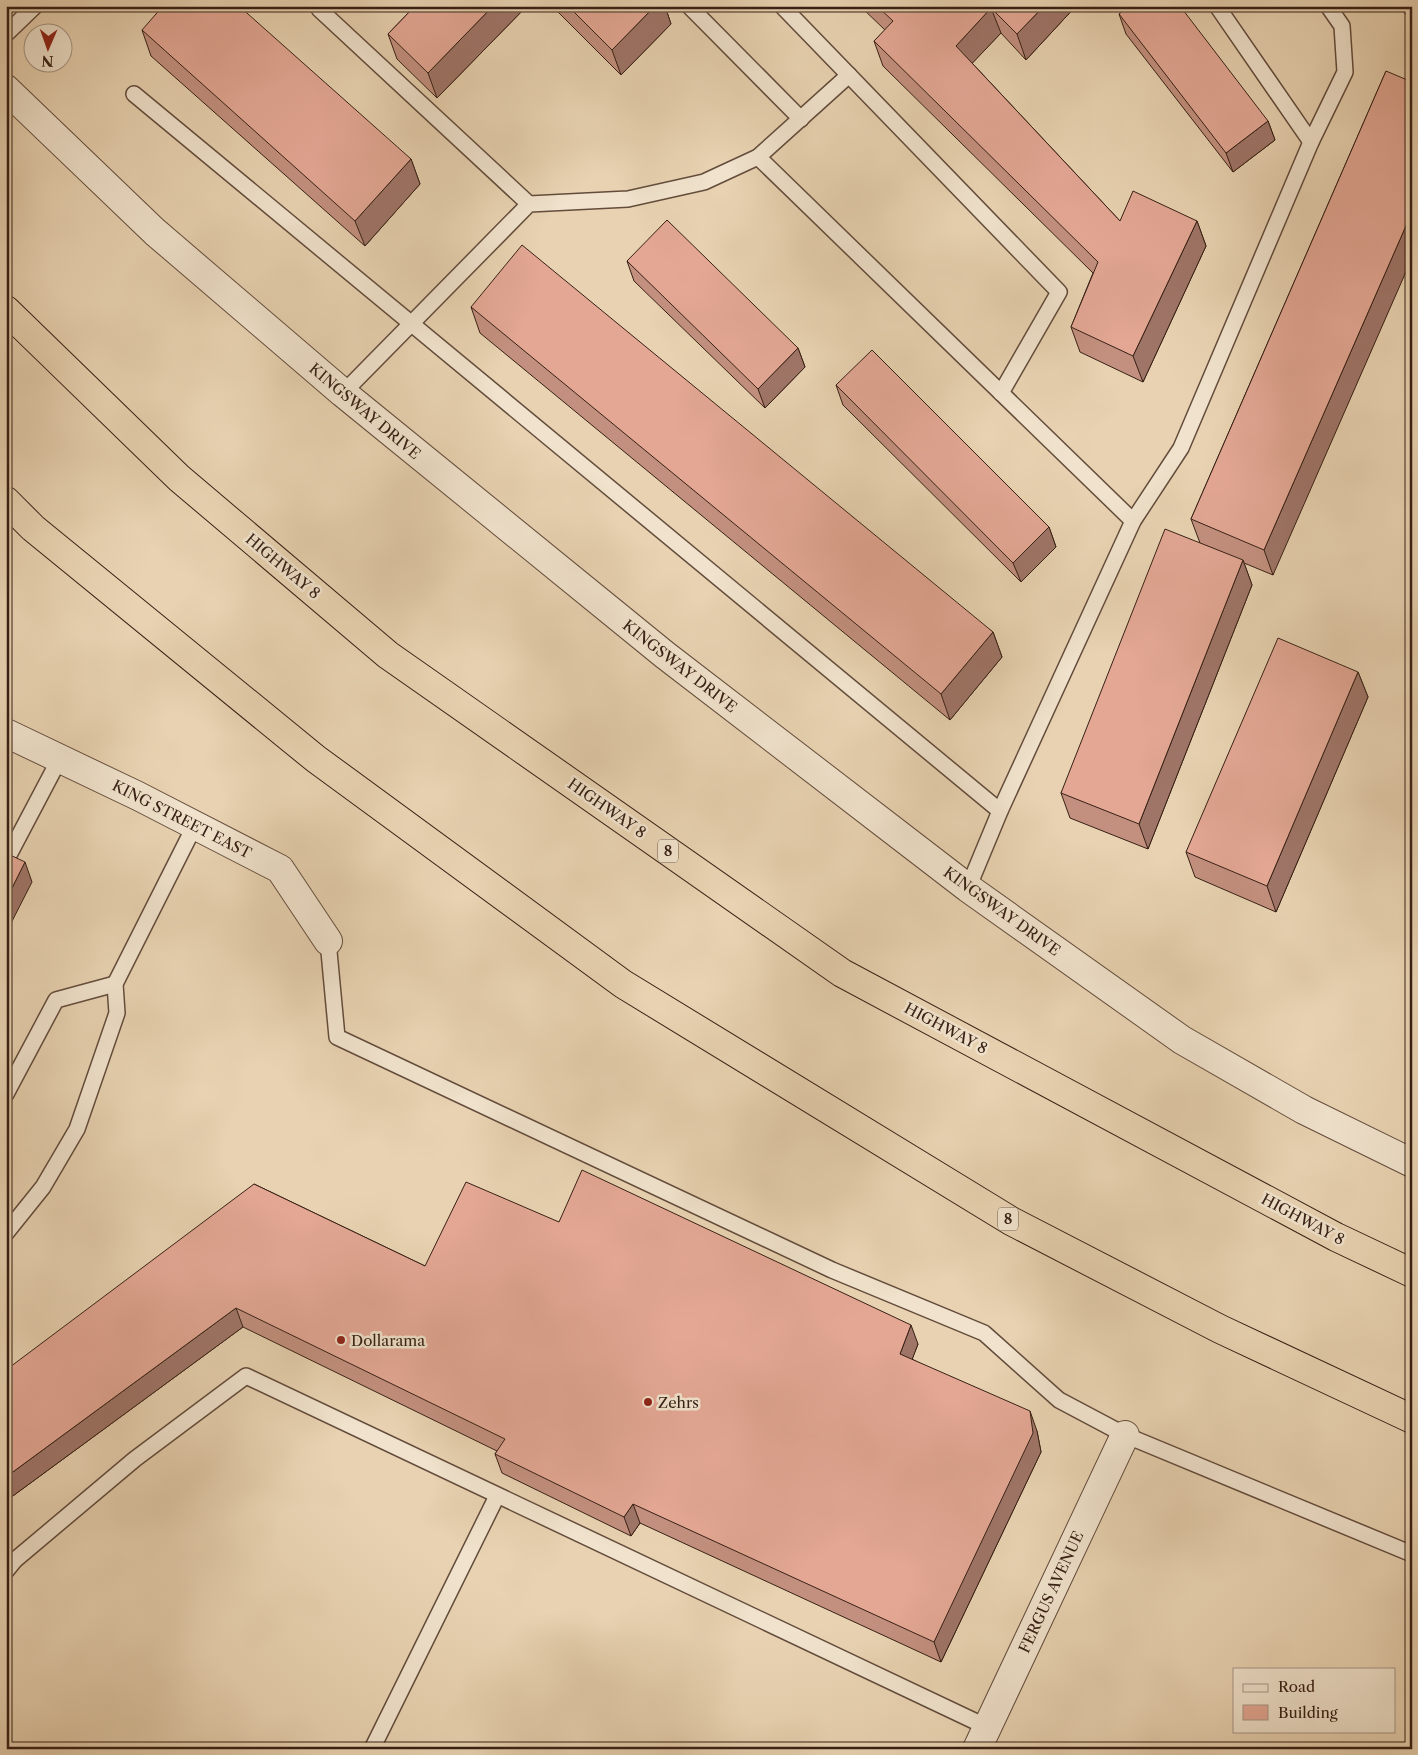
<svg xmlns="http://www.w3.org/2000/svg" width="1418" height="1755" font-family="'Libre Caslon Text',serif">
<rect width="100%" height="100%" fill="#e8d2b1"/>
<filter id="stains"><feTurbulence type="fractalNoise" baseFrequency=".004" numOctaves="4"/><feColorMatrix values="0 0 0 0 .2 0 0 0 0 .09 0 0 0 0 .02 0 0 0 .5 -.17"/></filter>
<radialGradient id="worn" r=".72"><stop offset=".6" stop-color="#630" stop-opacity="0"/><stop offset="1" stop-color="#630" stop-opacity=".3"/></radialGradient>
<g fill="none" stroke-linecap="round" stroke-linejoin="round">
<defs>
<g id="service">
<polyline points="322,6 319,9 529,204"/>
<polyline points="689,6 801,119"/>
<polyline points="782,6 1059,292 1001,393"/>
<polyline points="1217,6 1311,142"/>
<polyline points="6,34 35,6"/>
<polyline points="134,94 1000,811"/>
<polyline points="758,157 1133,521"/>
<polyline points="343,393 529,204 628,199 704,182 758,157 849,75"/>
<polyline points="10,853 60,758"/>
<polyline points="968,888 1000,811 1133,521 1181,448 1311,142 1345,72 1342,26 1328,6"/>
<polyline points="328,941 337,1037 832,1270 984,1333 1059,1400 1125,1435 1412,1554"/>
<polyline points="6,1094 56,1000 115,984"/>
<polyline points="6,1233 43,1187 77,1129 117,1013 115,984 195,825"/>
<polyline points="6,1571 15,1560 135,1459 246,1376 987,1727"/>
<polyline points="372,1749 497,1496"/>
</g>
<g id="minor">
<polyline points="6,733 138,796 280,869 328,941"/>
<polyline points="977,1749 1125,1435"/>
</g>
<polyline id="tertiary" points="6,89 155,232 343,393 665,655 968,888 1182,1040 1304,1110 1412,1163"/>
<g id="motorway">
<polyline points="6,310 179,478 388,655 842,973 1336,1237 1412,1273"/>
<polyline points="6,501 33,528 316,759 623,984 1011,1221 1220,1329 1412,1419"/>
</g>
</defs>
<use href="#service" stroke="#634c3c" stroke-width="18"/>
<use href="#minor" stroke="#634c3c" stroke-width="30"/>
<use href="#tertiary" stroke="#634c3c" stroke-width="30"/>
<use href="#motorway" stroke="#372015" stroke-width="30"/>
<use href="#service" stroke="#f0e2cc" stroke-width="15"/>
<use href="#minor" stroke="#f0e2cc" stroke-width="28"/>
<use href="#tertiary" stroke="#f0e2cc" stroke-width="28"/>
<use href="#motorway" stroke="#e8d2b1" stroke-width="28"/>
</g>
<g fill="#c3907f" stroke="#372015">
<polygon points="415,6 527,6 437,98 397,59 388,34"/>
<polygon points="552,6 665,6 671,24 621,75"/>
<polygon points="860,6 1076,6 1026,60 1001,33 972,63 1120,221 1197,221 1206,246 1143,382 1080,352 1071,327 1093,273 883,66 874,41 885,30"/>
<polygon points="1399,6 1412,6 1412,22"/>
<polygon points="1119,14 1268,121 1275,140 1233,172 1126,34"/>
<polygon points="142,30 411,159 420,184 365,246 151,56"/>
<polygon points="1386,71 1273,575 1244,563 1252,585 1148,849 1070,818 1061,793 1200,543 1191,519"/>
<polygon points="627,261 798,348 805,367 765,408 634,281"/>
<polygon points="471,307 993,632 1002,657 950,720 480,333"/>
<polygon points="836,385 1049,527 1056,547 1021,582 843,405"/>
<polygon points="1358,672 1368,697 1276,912 1195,877 1186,852"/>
<polygon points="254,1184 425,1266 559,1222 918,1344 912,1359 1037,1431 1041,1452 941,1662 640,1523 631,1536 502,1473 495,1454 497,1451 243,1327 6,1501"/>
</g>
<g fill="#9f7568" stroke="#372015">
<polygon points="493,6 527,6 437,98 428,73"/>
<polygon points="655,6 665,6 671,24 621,75 612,50"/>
<polygon points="1044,6 1076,6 1026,60 1017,34"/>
<polygon points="991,8 1001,33 965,71 956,46"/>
<polygon points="1268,121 1275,140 1233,172 1226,153"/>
<polygon points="411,159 420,184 365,246 355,221"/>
<polygon points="1412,212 1412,258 1273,575 1264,550"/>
<polygon points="1197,221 1206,246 1143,382 1133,356"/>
<polygon points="798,348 805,367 765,408 758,389"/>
<polygon points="1049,527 1056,547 1021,582 1013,563"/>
<polygon points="1243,560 1252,585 1148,849 1139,824"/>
<polygon points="993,632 1002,657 950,720 941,694"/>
<polygon points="1358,672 1368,697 1276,912 1267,886"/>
<polygon points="25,862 32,882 6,933 6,900"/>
<polygon points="236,1308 243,1327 6,1501 6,1477"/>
<polygon points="911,1325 918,1344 907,1373 900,1354"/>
<polygon points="1030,1411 1037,1431 1041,1452 941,1662 934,1642"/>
<polygon points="633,1504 640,1523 631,1536 624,1517"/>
</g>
<g fill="#e3a794" stroke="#372015">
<polygon points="163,6 239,6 411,159 355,221 142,30"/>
<polygon points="415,6 493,6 428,73 388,34"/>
<polygon points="568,6 655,6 612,50"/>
<polygon points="877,6 1044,6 1017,34 991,8 956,46 1120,221 1133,191 1197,221 1133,356 1071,327 1098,262 874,41 893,21"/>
<polygon points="1129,6 1180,6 1268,121 1226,153 1119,14"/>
<polygon points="1386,71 1412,82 1412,212 1264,550 1191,519"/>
<polygon points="667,220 798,348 758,389 627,261"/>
<polygon points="522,245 993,632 941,694 471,307"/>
<polygon points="872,350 1049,527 1013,563 836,385"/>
<polygon points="1165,529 1243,560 1139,824 1061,793"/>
<polygon points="1278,638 1358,672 1267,886 1186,852"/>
<polygon points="6,853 25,862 6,900"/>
<polygon points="582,1170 911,1325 900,1354 1030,1411 1033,1433 934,1642 633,1504 624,1517 495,1454 505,1439 236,1308 6,1477 6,1370 254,1184 425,1266 466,1182 559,1222"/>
</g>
<g fill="#8f2418" stroke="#f0e2cc" stroke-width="2">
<circle cx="341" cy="1340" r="5"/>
<circle cx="648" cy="1402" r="5"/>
</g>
<g text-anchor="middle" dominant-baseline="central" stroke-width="5" stroke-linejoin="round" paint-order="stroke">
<g fill="#f0e2cc" stroke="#6e5a4c" stroke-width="1">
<rect x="658" y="839.5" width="20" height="23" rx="4"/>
<rect x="998" y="1207.5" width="20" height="23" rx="4"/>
</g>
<g font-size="14" font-weight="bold" fill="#372015">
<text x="668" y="851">8</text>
<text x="1008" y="1219">8</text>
</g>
<g font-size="15" fill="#372015" stroke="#f0e2cc">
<text transform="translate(365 411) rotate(40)">KINGSWAY DRIVE</text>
<text transform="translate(283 566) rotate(40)">HIGHWAY 8</text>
<text transform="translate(680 666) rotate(38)">KINGSWAY DRIVE</text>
<text transform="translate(607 808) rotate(35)">HIGHWAY 8</text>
<text transform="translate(182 819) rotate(27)">KING STREET EAST</text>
<text transform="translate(1002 911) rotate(36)">KINGSWAY DRIVE</text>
<text transform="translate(946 1028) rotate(28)">HIGHWAY 8</text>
<text transform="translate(1303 1219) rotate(28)">HIGHWAY 8</text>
<text transform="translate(1051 1592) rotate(-65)">FERGUS AVENUE</text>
</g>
<g font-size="15" fill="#372015" stroke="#f0e2cc" text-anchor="start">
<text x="351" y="1340">Dollarama</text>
<text x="658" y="1402">Zehrs</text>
</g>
</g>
<rect width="1418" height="1755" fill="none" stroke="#e8d2b1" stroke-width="25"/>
<rect x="8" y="8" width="1403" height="1740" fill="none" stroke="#372015" stroke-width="2.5"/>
<rect x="12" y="12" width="1393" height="1730" fill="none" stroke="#372015"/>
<rect x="1233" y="1668" width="162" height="65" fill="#f0e2cc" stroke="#a69483"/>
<rect x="1243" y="1684" width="25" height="8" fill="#f0e2cc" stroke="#a69483"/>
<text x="1278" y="1692" font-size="15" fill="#372015">Road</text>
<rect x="1243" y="1705" width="25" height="15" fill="#e3a794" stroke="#a69483"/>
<text x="1278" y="1718" font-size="15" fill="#372015">Building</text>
<g transform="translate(48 48) rotate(182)"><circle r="24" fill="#f0e2cc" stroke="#a69483"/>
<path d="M0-4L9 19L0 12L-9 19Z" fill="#8f2418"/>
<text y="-8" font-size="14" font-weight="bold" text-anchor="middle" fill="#372015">N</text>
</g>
<rect width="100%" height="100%" filter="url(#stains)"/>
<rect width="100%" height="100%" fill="url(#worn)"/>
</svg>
